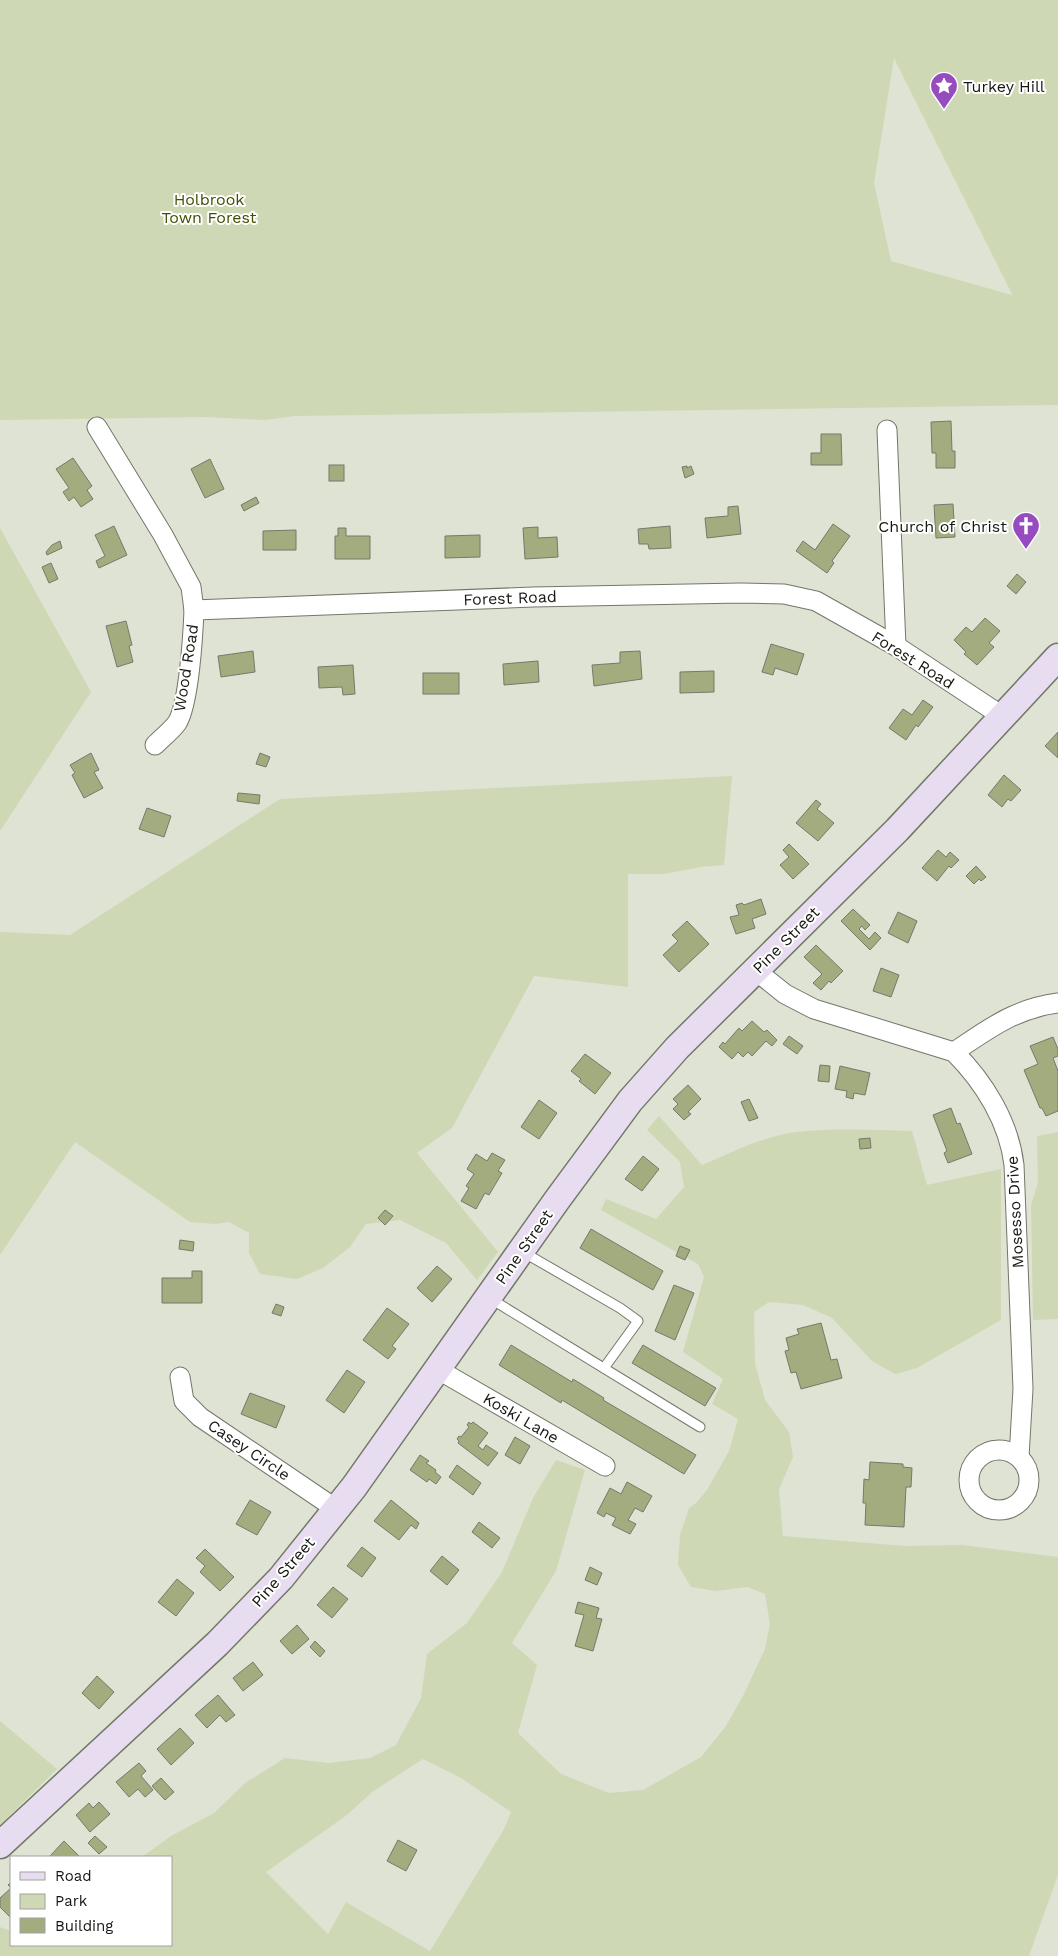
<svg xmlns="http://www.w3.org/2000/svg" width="1058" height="1956" font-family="'Work Sans',sans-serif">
<rect width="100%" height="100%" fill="#dfe3d3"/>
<g fill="#cfd8b5" fill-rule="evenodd">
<path d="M0,0H1058V405L294,416L265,420L206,417L0,420ZM894,58L1012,294V295L891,261L874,183Z"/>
<polygon points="0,528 91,692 0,831"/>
<polygon points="732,776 724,865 701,867 664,874 628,874 628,987 534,976 452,1128 417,1153 498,1252 477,1280 446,1243 400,1220 366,1224 350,1247 323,1268 297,1279 260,1274 249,1253 249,1233 229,1222 216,1224 190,1222 75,1142 0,1255 0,932 70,935 280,799"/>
<path d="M659,1116L702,1165C731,1153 766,1135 797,1132C835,1128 874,1130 912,1131L927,1185L1001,1169V1320L917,1368L895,1374L872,1361L832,1318L803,1305L769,1302L754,1312L755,1363L765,1400L789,1432L793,1457L779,1489L783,1536L905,1546L962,1545L1058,1557V1875L1029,1956H0V1927L11,1931V1945H171V1857H142L171,1836L214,1813L245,1783L285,1758L329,1763L370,1758L396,1745L421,1698L427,1654L467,1623L502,1572L533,1498L556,1460L585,1470L556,1571L512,1643L537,1665L518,1733L561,1774L609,1793L643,1790L701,1757L726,1726L744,1694L765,1649L770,1624L765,1594L747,1587L716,1591L691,1587L678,1565L680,1535L689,1508L696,1503L707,1490L729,1451L738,1419L712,1404L723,1379L683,1352L704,1277L698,1264L601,1210L606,1199L656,1219L684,1187L680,1162L647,1130ZM423,1759L461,1778L511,1812L504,1829L430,1951L346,1902L328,1934L266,1872L347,1815L372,1792Z"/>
<polygon points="1058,1132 1058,1319 1033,1320 1031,1205 1038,1183 1037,1136"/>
<polygon points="0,1721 57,1769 0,1825"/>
</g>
<g fill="#a2ac7f" stroke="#76796b">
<polygon points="951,421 952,451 955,451 955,468 936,468 936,453 932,453 931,422"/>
<polygon points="821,434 841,434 842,465 811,465 811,453 821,453"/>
<polygon points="73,458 92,486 87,490 93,499 81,507 74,497 69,501 63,492 69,488 56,469"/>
<polygon points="210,459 224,489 205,498 191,469"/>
<rect x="329" y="465" width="15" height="16"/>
<polygon points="687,466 687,468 691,466 694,474 685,478 682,467"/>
<polygon points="256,497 259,503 244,511 241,505"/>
<polygon points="953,504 955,537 936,538 934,505"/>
<polygon points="738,506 741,534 707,538 705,518 728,516 728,507"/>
<polygon points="833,524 850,536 832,561 834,563 827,573 796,551 803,541 815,550"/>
<polygon points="114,526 127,555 99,568 96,561 105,556 95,535"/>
<polygon points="670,526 671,548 649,549 648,544 639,544 638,529"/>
<polygon points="538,527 538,538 557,537 558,557 525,559 523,528"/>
<polygon points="338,528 346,528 346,536 370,536 370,559 335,559 335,536 338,536"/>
<polygon points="296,530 296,550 263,550 263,531"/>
<polygon points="480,535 480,557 445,558 445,536"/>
<polygon points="60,541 62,548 47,555 46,552 52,545"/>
<polygon points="51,563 58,579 49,583 42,567"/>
<polygon points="1017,574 1026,582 1016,594 1007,586"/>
<polygon points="985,618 1000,631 989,643 994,647 977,665 964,654 966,652 954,640 966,627 972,632"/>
<polygon points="126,621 132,645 129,646 133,662 117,667 106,626"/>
<polygon points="771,644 804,654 797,675 775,668 773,675 762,672"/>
<polygon points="253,651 255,672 221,677 218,656"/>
<polygon points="640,651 642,679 594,686 592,665 620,663 620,652"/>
<polygon points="538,661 539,682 504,685 503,664"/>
<polygon points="353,665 355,694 343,695 342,687 319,688 318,667"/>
<polygon points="714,671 714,692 680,693 680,672"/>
<rect x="423" y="673" width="36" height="21"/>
<polygon points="923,700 933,707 918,727 916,725 906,740 889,728 903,709 912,715"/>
<polygon points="1058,732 1058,758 1045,746"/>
<polygon points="91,753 99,770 94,772 103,788 84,798 72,775 75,773 70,765"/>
<polygon points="260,753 270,757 266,767 256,764"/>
<polygon points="1004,775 1021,790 1011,801 1008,799 1002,807 988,795"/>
<polygon points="238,793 260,795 259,804 237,801"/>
<polygon points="816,800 821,804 817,809 834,823 818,841 796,823"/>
<polygon points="147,808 171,816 164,837 139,829"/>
<polygon points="789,844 809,864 793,879 780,865 789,857 783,850"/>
<polygon points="938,850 946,857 950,852 959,860 951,868 949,866 937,881 922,868"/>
<polygon points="976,866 986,877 981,881 979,879 974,884 966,876"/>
<polygon points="761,899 766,914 752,919 755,928 736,934 730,917 739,915 736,905 742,903 744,905"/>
<polygon points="853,909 870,925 865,930 862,926 859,929 869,939 875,932 881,938 870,950 841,921"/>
<polygon points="898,912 917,921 908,943 888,933"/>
<polygon points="687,921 709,944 679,972 663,955 678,941 672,935"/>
<polygon points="816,945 843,971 831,983 829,981 821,990 813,983 822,974 804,957"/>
<polygon points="881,968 899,975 891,997 873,991"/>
<polygon points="752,1021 764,1032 767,1030 777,1040 772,1046 766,1041 752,1056 748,1052 743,1057 738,1052 732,1059 719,1047 723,1042 725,1044 739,1028 742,1031"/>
<polygon points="789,1036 803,1046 797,1054 783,1044"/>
<polygon points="1053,1037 1058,1049 1058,1056 1053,1058 1058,1071 1058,1111 1046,1116 1042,1108 1040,1108 1024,1070 1038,1064 1030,1046"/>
<polygon points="585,1054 611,1073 595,1094 579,1081 581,1079 571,1071"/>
<polygon points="820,1065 830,1066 829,1082 818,1081"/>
<polygon points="840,1066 870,1073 865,1095 854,1093 853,1099 846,1097 847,1091 835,1089"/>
<polygon points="688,1085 701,1099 688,1112 691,1114 684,1120 673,1109 678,1104 673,1099"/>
<polygon points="749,1099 758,1118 749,1121 741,1102"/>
<polygon points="539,1100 557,1113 539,1139 521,1127"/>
<polygon points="951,1108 957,1124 960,1123 972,1154 948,1163 944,1153 947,1151 933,1115"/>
<polygon points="870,1138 871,1148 860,1149 859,1139"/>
<polygon points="492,1153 505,1160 498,1171 502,1173 489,1195 485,1193 476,1209 461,1201 469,1188 466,1186 474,1174 467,1169 476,1154 487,1161"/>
<polygon points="643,1156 659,1169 642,1191 625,1179"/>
<polygon points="385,1210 393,1216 385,1225 378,1218"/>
<polygon points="591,1229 663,1271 653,1290 580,1248"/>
<polygon points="180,1240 194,1242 193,1251 179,1249"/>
<polygon points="680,1246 690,1250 685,1260 676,1256"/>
<polygon points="437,1266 452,1279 432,1302 417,1288"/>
<polygon points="192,1271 202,1271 202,1303 162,1303 162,1278 192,1278"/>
<polygon points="674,1285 694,1293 675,1340 655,1331"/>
<polygon points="276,1304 284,1307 281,1316 272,1313"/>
<polygon points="387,1308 409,1324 392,1346 396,1349 388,1359 363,1340"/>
<polygon points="821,1323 831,1360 837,1359 842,1378 801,1389 796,1372 791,1373 785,1351 789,1350 786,1338 799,1334 797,1329"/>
<polygon points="511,1345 572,1382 573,1379 604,1398 603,1400 696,1455 684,1474 562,1400 561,1403 499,1365"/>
<polygon points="643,1345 716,1388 705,1406 632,1363"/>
<polygon points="347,1370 365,1382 344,1413 326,1400"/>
<polygon points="250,1393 285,1406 276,1428 241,1414"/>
<polygon points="469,1422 471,1424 473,1422 488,1433 478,1446 483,1450 486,1445 498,1453 488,1466 458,1443 459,1441 457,1439 459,1436 461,1437 469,1427 467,1425"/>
<polygon points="515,1437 530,1446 520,1464 505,1455"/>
<polygon points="420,1455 429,1461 426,1463 436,1470 435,1472 441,1477 436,1484 429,1479 427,1482 410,1470"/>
<polygon points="870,1462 903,1464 903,1467 912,1468 911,1487 906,1487 904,1527 865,1525 866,1503 863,1503 864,1479 869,1480"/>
<polygon points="457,1465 481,1483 473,1495 449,1477"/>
<polygon points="627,1482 652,1496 643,1512 635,1508 628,1520 636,1524 630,1534 612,1525 616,1518 606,1513 604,1517 597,1513 610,1488 621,1494"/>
<polygon points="250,1500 271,1512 257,1535 236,1524"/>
<polygon points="391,1500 419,1523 416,1529 411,1525 399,1540 374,1521"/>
<polygon points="479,1522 500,1538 492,1548 472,1532"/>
<polygon points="362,1547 376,1558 362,1577 347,1566"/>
<polygon points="205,1549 234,1577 220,1591 200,1572 205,1566 196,1558"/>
<polygon points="442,1556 459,1570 447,1585 430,1571"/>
<polygon points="590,1567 602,1573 597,1585 585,1580"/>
<polygon points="177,1579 194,1593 176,1616 158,1602"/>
<polygon points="333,1587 348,1599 332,1618 317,1605"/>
<polygon points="578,1602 599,1608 596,1618 602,1619 593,1651 575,1646 584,1615 575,1613"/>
<polygon points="297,1625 309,1639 292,1654 280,1641"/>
<polygon points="315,1641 325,1651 320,1657 310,1647"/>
<polygon points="253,1662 263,1675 243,1691 233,1678"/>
<polygon points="97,1676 114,1692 99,1709 82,1693"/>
<polygon points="218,1695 235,1715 226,1722 220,1715 207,1728 195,1715"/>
<polygon points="180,1728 194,1743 171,1765 157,1749"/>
<polygon points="139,1763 146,1771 141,1776 153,1790 145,1797 138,1789 129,1797 116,1782"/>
<polygon points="161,1778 174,1792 165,1800 152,1786"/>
<polygon points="99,1802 110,1814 90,1832 76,1815 89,1803 93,1808"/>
<polygon points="95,1836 107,1847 99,1854 88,1843"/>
<polygon points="398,1840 417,1850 406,1871 387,1861"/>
<polygon points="64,1841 80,1857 52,1857 50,1856"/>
<polygon points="11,1882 11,1918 0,1907 0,1898 11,1888 8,1885"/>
</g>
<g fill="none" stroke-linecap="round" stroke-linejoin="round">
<defs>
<g id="lane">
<polyline points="523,1252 620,1308 638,1321 604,1368"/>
<polyline points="491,1299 700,1427"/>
</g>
<g id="street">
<polyline points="97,427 163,535 191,587 194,610 533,597 741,593 784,594 816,601 896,646 1002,716"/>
<polyline points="887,430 896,646"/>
<path d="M155,745C162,738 171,731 177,723C189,704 193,635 194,610"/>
<path d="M755,970L785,994L814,1009L954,1052C984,1082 1009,1122 1014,1165L1023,1389L1019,1457"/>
<path d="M954,1052C990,1028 1014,1009 1058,1003"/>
<polyline points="437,1369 605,1466"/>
<polyline points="180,1377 184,1401 200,1417 336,1509"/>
<circle cx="999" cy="1480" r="30"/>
</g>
<polyline id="secondary" points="0,1845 217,1644 281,1578 354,1487 557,1200 630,1101 677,1048 897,830 1058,657"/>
</defs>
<use href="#lane" stroke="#737769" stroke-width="11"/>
<use href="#street" stroke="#737769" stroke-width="21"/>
<use href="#secondary" stroke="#737769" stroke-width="29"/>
<use href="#lane" stroke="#fff" stroke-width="9"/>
<use href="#street" stroke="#fff" stroke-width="19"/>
<use href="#secondary" stroke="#e8dcf0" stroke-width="26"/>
</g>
<defs>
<symbol id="sight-pin" viewBox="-11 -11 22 30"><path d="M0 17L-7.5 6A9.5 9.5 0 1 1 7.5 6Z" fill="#964cbe" stroke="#fff"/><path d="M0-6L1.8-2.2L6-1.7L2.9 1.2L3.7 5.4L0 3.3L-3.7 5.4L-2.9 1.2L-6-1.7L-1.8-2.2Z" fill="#fff"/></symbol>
<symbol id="church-pin" viewBox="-11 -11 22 30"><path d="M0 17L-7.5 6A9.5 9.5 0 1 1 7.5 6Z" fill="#964cbe" stroke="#fff"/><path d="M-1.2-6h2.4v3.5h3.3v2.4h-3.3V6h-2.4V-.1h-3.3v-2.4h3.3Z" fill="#fff"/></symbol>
</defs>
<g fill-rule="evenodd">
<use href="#sight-pin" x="928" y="70" width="32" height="43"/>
<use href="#church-pin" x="1010" y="510" width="32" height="43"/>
</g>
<g text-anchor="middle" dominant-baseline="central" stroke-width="4" stroke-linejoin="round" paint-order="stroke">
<g font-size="16" fill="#161711" stroke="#fff" text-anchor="start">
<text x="963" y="86">Turkey Hill</text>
<text x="1007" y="526" text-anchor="end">Church of Christ</text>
</g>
<g font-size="16" fill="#434e02" stroke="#fff">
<text x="209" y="199">Holbrook<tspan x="209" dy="18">Town Forest</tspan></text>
</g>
<g font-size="16" fill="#161711" stroke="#fff">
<text transform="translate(510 598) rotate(-2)">Forest Road</text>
<text transform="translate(913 660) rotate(32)">Forest Road</text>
<text transform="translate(186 668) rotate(-81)">Wood Road</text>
<text transform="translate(786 940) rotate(-45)">Pine Street</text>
<text transform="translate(1015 1212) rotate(-93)">Mosesso Drive</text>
<text transform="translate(524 1247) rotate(-55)">Pine Street</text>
<text transform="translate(521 1418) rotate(30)">Koski Lane</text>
<text transform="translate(249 1450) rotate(34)">Casey Circle</text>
<text transform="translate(283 1572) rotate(-49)">Pine Street</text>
</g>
</g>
<rect x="10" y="1856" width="162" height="90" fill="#ffffff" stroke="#a2a2a0"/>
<rect x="20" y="1872" width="25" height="8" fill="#e8dcf0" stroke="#a2a2a0"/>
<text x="55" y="1881" font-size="15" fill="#161711">Road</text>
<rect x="20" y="1894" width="25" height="15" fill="#cfd8b5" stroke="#a2a2a0"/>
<text x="55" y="1906" font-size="15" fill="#161711">Park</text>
<rect x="20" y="1918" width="25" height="15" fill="#a2ac7f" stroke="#a2a2a0"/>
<text x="55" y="1931" font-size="15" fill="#161711">Building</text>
</svg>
